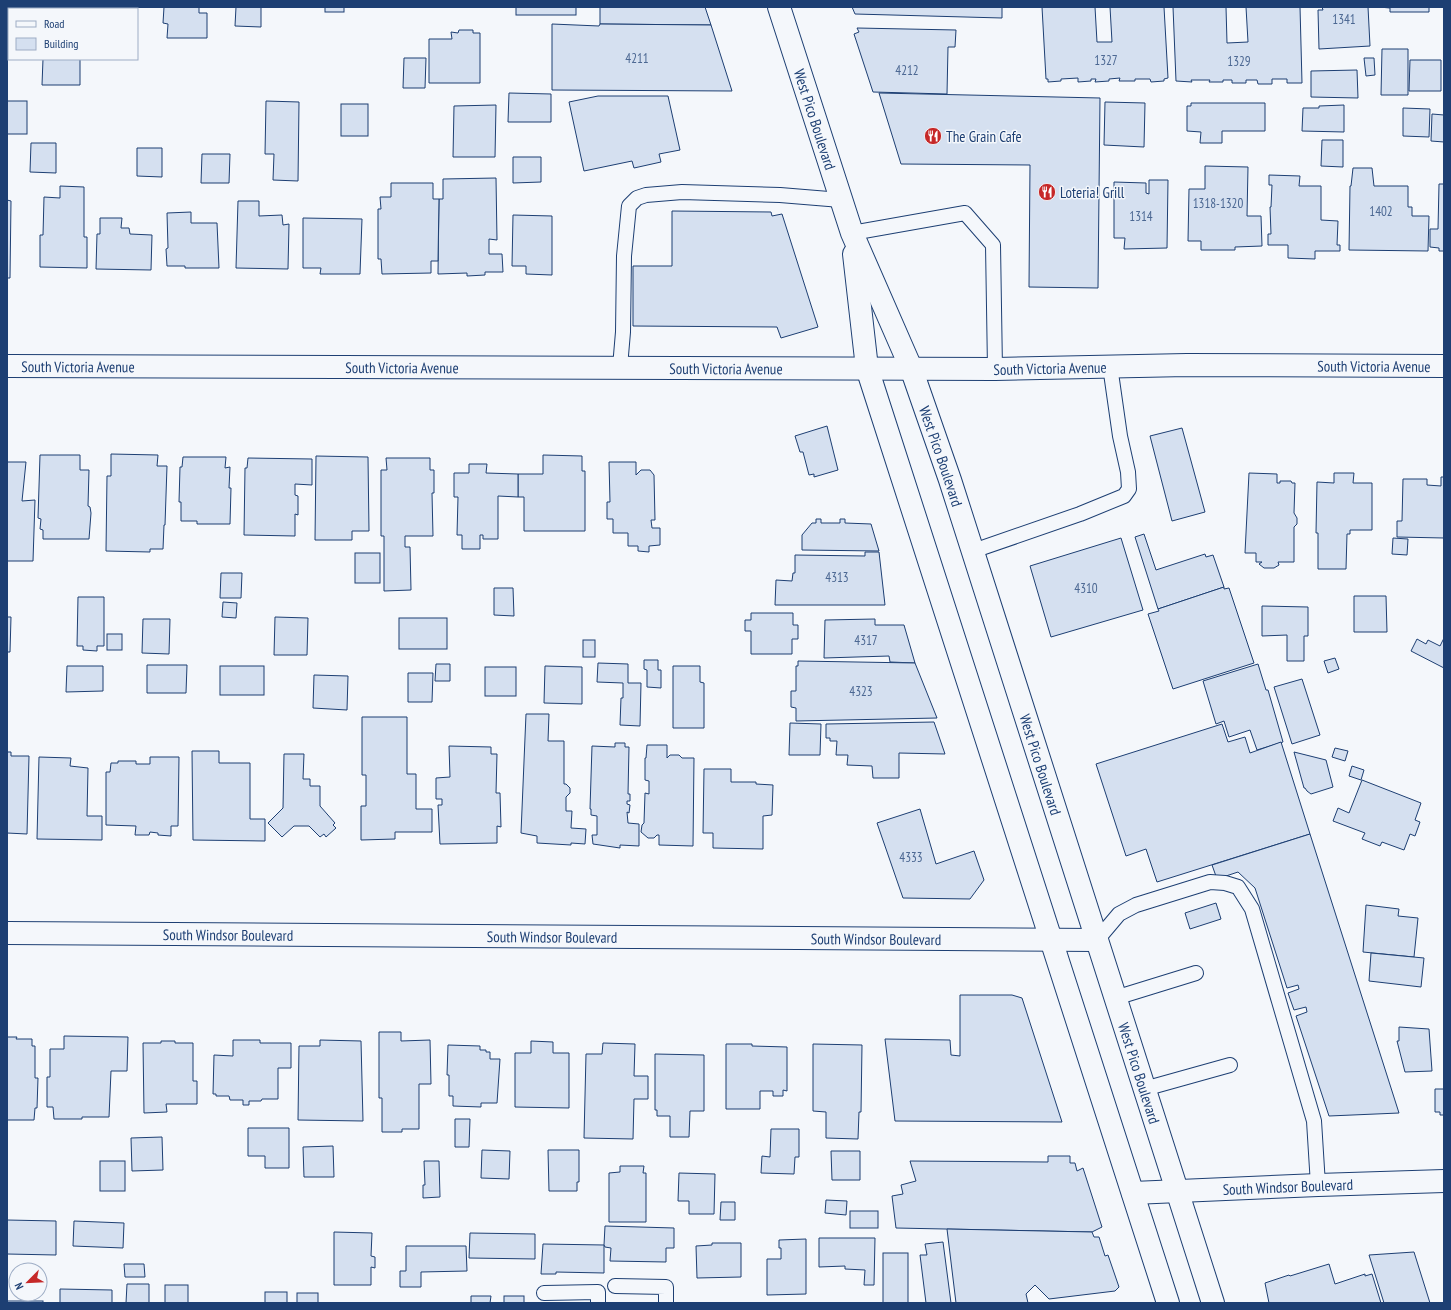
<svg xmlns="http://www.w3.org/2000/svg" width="1451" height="1310" font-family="'PT Sans Narrow',sans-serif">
<rect width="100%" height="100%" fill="#f4f7fb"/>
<g fill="#d5e0f0" stroke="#1d3f73">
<polygon points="7,7 10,7 9,32 7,32"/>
<rect x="91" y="7" width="26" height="2"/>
<polygon points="164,7 199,7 199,13 207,13 207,38 167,38 168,24 163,23"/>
<polygon points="236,7 261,7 261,27 235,26"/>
<rect x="325" y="7" width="19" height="5"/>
<rect x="516" y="7" width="60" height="8"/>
<polygon points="600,7 705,7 711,25 600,24"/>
<polygon points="852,7 1002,7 1002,18 855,14"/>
<polygon points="1042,7 1095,7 1097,42 1112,42 1110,7 1164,7 1168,78 1164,79 1164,81 1151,82 1150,79 1135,79 1135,81 1119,81 1120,78 1109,79 1109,81 1095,82 1096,79 1091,79 1091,81 1078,82 1078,78 1061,79 1061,81 1048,82 1048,79 1046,79"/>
<polygon points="1173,7 1226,7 1227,43 1248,42 1246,7 1300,7 1302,83 1287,83 1287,79 1272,79 1272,84 1258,84 1257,80 1246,80 1246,83 1232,83 1232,80 1223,80 1223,82 1209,82 1210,80 1191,80 1192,82 1176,81"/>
<polygon points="1322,7 1368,7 1370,46 1319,49 1318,10 1323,10"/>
<polygon points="1379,7 1429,7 1429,12 1390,12 1390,8"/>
<polygon points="552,24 599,26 600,24 711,25 732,91 552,90"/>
<polygon points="857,28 956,30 955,47 948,47 947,94 873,92 854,34 859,32"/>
<polygon points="459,30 473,30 473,33 480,33 480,83 429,83 429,39 452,39 451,32 458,33"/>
<polygon points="1382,49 1408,49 1408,95 1381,95"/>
<polygon points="404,58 426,58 425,88 403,88"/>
<polygon points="1364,58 1374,58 1375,75 1366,76"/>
<polygon points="43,59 80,59 80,85 42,85"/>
<polygon points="1410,60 1441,60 1441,91 1409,91"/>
<polygon points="1357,70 1358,98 1311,97 1311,71"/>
<polygon points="509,93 551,94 551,122 508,122"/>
<polygon points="879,93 1100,98 1098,288 1029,287 1030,165 901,164"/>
<polygon points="598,96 668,96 680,150 659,154 661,162 634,168 632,161 584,171 569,102"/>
<rect x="7" y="101" width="20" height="33"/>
<polygon points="266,101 299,102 298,181 273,180 274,154 265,154"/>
<polygon points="1105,102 1145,103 1144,147 1104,145"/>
<polygon points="1191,103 1265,103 1265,131 1222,131 1222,143 1200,143 1201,132 1187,131 1187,106 1191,106"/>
<rect x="341" y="104" width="27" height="32"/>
<polygon points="496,105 495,157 453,157 454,106"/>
<polygon points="1344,105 1344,132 1302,131 1303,108 1319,108 1319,106"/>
<polygon points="1403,108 1430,109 1429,137 1403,136"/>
<polygon points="1432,114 1444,115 1444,142 1431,141"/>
<polygon points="1322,140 1343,140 1343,167 1321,166"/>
<polygon points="31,143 56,143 56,173 30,172"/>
<polygon points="137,148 162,148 162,177 137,176"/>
<polygon points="202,154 230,154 229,183 201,183"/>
<polygon points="513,157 541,157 541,182 513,183"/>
<polygon points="1205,166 1248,167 1247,216 1261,216 1262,246 1235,247 1235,250 1201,250 1201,241 1188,241 1189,189 1205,189"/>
<polygon points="1353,168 1372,168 1374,186 1408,186 1408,207 1412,207 1412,216 1429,216 1428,251 1349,250 1350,186 1351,186"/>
<polygon points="1269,175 1300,176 1299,186 1321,186 1321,220 1338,221 1337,245 1340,245 1340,251 1315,251 1315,259 1288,258 1288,245 1268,245 1268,234 1271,234 1270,207 1271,207 1272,185 1269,185"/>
<polygon points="496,178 497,240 489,239 489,254 502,254 503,272 485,272 485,275 467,276 467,273 438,274 439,199 443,199 443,179"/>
<polygon points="1149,180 1168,180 1167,248 1124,249 1125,238 1114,238 1114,182 1146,183 1146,193 1149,194"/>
<polygon points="391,183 433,183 433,199 439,199 438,261 431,261 431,273 382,274 381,259 378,259 378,209 381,209 380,197 391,197"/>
<polygon points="1439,184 1444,184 1444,251 1439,251 1439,248 1430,247 1430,229 1438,229"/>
<polygon points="60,186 84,187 84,237 87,237 87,268 40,267 40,235 43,235 44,197 60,198"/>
<polygon points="7,200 11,201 10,278 7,278"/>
<polygon points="238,201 259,201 259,216 282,215 283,225 289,224 288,269 236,268"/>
<polygon points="672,211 771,212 772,216 782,214 818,327 781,338 777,327 633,326 633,266 672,266"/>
<polygon points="191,212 191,223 217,223 219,268 185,268 185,266 167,266 166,249 168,248 167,213"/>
<polygon points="513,215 552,216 552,275 526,274 526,266 512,266"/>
<polygon points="100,218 122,218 121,228 129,228 130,234 152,235 151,270 96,269 97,234 100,234"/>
<polygon points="303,218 362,219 360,274 320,274 321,268 303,268"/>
<polygon points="827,426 838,470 814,477 814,474 809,475 803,452 800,452 795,436"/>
<polygon points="1182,428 1205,512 1172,521 1150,436"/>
<polygon points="111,454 158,455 157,466 167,466 165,525 164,525 163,549 150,549 150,552 106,551 107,476 111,476"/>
<polygon points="40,455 80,455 80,470 89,470 88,506 90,507 91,513 89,539 43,539 43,530 40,529 41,519 38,518"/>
<polygon points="543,455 582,456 582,471 585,471 585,531 524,531 524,497 518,497 518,474 543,474"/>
<polygon points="316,456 368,457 369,531 352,531 352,540 315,540"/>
<polygon points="183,457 226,457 225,468 230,467 229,488 231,488 230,524 197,524 197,521 181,521 181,502 179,502 180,467 182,467"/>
<polygon points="248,458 312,459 312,485 295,484 295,495 298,496 298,515 295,514 295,536 244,535 245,468 247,468"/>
<polygon points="386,458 430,458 430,470 434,470 434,493 432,493 433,536 405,536 405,547 410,547 411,590 384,591 384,536 381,536 381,470 387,470"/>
<polygon points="7,462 26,462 22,501 35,500 33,561 7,561"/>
<polygon points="609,462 636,462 636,475 641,470 650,470 654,475 655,520 651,520 652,528 660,528 660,545 649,546 649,552 638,551 638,546 628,546 628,533 613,533 613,519 607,519 607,502 610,502"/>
<polygon points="469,464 487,464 486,473 518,474 518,497 498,496 498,539 483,539 483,535 480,535 480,549 462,549 462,535 457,535 458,497 454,497 454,473 469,473"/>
<polygon points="1249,473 1277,474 1277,483 1280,483 1280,481 1291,481 1292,483 1295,483 1294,513 1297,518 1297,524 1294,527 1294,562 1278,562 1279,565 1274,568 1264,568 1259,564 1262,562 1256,562 1256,553 1245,553"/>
<polygon points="1334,473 1354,473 1353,483 1372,483 1372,530 1350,530 1350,534 1347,534 1346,569 1318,569 1318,533 1316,533 1317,482 1334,483"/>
<polygon points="1441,477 1444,477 1444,538 1397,537 1397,521 1402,521 1403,479 1427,479 1427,485 1441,486"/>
<polygon points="816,519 821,519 821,523 840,523 840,519 845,519 845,523 871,524 879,551 802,550 802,535 812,523 816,523"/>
<polygon points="1144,534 1156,570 1205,554 1206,557 1213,555 1224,587 1158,609 1135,537"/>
<polygon points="1121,538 1143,610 1051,637 1030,566"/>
<polygon points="1393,538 1408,539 1407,555 1392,554"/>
<polygon points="865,552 879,552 885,605 775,605 776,580 792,581 793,573 795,573 795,555 865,556"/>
<rect x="355" y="553" width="25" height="30"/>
<polygon points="221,573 242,573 241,598 220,598"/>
<polygon points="1224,587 1224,589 1229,588 1254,663 1173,689 1148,614 1159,611 1158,609"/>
<polygon points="494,588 513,588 514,616 494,615"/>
<polygon points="1354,596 1386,596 1387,632 1354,632"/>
<polygon points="78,597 104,597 104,646 97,646 97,651 83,650 83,646 77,646"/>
<polygon points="223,602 237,603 236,618 222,617"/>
<polygon points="1262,606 1308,607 1308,636 1304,636 1304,661 1287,661 1287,635 1262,636"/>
<polygon points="751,613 793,613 793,625 798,625 798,639 792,639 792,654 751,654 751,631 745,631 745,620 751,620"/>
<polygon points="7,617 11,617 10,652 7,652"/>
<polygon points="275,617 308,618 307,655 274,655"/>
<rect x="399" y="618" width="48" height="31"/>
<polygon points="143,619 170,619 169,654 142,653"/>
<polygon points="875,619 875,625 904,625 915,663 890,662 889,656 824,658 825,620"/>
<rect x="107" y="634" width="15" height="16"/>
<polygon points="1444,638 1444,668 1411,651 1417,639 1426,644 1428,640 1440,646"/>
<rect x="583" y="640" width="12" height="17"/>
<polygon points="1335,658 1339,669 1328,673 1324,661"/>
<polygon points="644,660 658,660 658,670 661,670 661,688 647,687 647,670 644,669"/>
<polygon points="798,661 915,663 937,718 796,721 796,708 791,707 791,691 796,691 796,666 798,666"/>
<polygon points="598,663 628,664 628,683 641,683 640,726 620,725 621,698 623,698 623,683 597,682"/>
<polygon points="436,664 450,664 450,681 435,681"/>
<polygon points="1258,664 1266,690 1268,690 1283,742 1257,750 1250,730 1229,737 1224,721 1216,724 1203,681"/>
<polygon points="147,665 187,665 186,693 147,693"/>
<polygon points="67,666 103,666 103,691 66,692"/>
<rect x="220" y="666" width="44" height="29"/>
<polygon points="545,666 582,667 582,704 544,703"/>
<polygon points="673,666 700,666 700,682 704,683 704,728 673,728"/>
<rect x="485" y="667" width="31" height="29"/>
<polygon points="408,673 433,673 432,702 408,702"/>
<polygon points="314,675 348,676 347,710 313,708"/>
<polygon points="1302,679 1320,735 1292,744 1274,687"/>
<polygon points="526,714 549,714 548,741 564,741 564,784 566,784 570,788 570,793 566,797 566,811 572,811 571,828 586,829 585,844 571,843 571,845 537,843 537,836 521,833"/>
<polygon points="362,717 407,717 407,774 416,774 416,809 432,809 432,832 395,832 395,839 361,840 361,806 366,806 366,775 362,775"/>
<polygon points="934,722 945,754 899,753 899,778 873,778 872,766 847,765 848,755 836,755 837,741 830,741 830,738 826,738 826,724"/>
<polygon points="790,723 821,724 820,755 789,755"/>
<polygon points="1222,724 1228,742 1245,737 1250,753 1281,742 1310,834 1157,882 1146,849 1126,856 1096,764"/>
<polygon points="615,743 625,743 625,747 629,747 628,794 630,794 630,801 627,801 627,804 630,805 629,813 627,812 628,823 639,824 639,846 620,845 620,848 593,844 592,835 597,835 597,816 591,815 591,809 590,809 592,746 615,747"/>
<polygon points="647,745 667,745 667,758 670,755 679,755 682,758 694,758 693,846 659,845 659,835 657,835 654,838 648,838 641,832 642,825 644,823 645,793 649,794 649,781 645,780 645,758 646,758"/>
<polygon points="449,746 491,747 491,754 497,754 496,793 500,793 501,827 497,826 497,843 440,844 438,805 442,805 442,799 436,799 436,778 450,777"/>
<polygon points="1335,748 1348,751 1345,761 1332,757"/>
<polygon points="192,751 219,751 219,763 250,763 250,819 265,819 265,841 193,840"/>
<polygon points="7,752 11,752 11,756 29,756 27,834 7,833"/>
<polygon points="1294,752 1326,760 1333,787 1311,794 1307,791 1305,788 1304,788"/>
<polygon points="284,754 304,754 303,779 310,779 310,786 320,786 320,806 335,823 333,825 336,828 326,837 324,834 320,837 309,826 294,826 282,837 268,823 283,808"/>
<polygon points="39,757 71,758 70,766 88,768 87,816 102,816 102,840 37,839"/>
<polygon points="150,757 179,757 178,826 171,826 171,836 158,835 158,833 150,832 149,835 135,835 136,826 106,825 106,772 110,772 111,763 118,763 118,761 136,761 136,764 150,764"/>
<polygon points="1352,766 1364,770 1361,780 1349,776"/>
<polygon points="704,769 731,769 731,782 756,782 756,784 773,785 772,815 763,816 763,849 713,848 713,833 703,833"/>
<polygon points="1362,780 1421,803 1415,820 1420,822 1415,836 1410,834 1404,850 1382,842 1380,846 1362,839 1365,833 1333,821 1338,808 1349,813"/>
<polygon points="920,809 936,864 974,851 984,880 970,899 903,898 877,823"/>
<polygon points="1310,834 1399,1113 1329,1116 1296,1016 1307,1012 1306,1007 1294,1010 1288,993 1299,989 1298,985 1287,988 1255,888 1238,872 1217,879 1212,865"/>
<polygon points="1216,903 1221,919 1190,929 1185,913"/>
<polygon points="1366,905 1399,909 1398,916 1418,918 1414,957 1363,952"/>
<polygon points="1371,953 1424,958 1421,987 1369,981"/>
<polygon points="960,995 1012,995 1022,998 1062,1122 895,1121 885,1039 950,1040 951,1055 960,1056"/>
<polygon points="1399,1027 1429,1029 1432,1071 1405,1072 1397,1041 1399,1041"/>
<polygon points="379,1032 401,1032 401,1041 430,1040 431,1084 419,1084 419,1129 402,1129 402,1132 382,1132 382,1098 379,1098"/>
<polygon points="64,1036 128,1037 127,1071 111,1071 109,1117 82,1117 82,1119 54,1119 53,1107 47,1107 47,1077 50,1077 50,1049 64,1049"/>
<polygon points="7,1037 17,1037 16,1039 32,1039 32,1046 35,1046 35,1078 38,1078 37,1108 35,1108 34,1120 7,1120"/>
<polygon points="233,1040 260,1040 260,1043 291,1043 291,1068 278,1068 278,1099 262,1099 261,1101 249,1101 249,1105 243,1105 243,1100 230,1100 229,1096 216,1096 216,1094 213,1094 214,1055 233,1056"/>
<polygon points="320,1040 361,1041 363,1121 298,1120 299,1046 320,1046"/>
<polygon points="161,1041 175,1041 175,1043 193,1043 193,1081 197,1081 197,1104 166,1104 167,1112 144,1113 143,1043 161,1043"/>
<polygon points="531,1041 553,1042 553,1053 569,1053 569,1108 515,1107 515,1053 531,1053"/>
<polygon points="603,1043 635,1044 634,1076 648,1076 648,1099 634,1099 633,1139 584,1138 586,1054 602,1054"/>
<polygon points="726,1044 752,1044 752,1046 787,1047 787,1091 783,1090 783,1096 773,1096 773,1091 760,1091 760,1109 726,1109"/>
<polygon points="813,1044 862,1045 861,1112 859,1112 858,1139 826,1138 826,1112 813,1111"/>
<polygon points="448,1045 480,1046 480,1050 486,1050 486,1052 490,1052 490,1059 500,1059 497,1103 481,1103 481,1107 453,1106 453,1096 449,1096 449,1075 447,1075"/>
<polygon points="655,1054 704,1055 704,1111 690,1111 689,1137 670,1137 670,1116 657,1116 657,1110 655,1110"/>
<polygon points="1435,1089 1444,1089 1444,1115 1440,1115 1440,1112 1435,1112"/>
<polygon points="455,1119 470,1119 469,1147 455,1147"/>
<polygon points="248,1128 289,1128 289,1168 265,1168 265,1156 248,1156"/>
<polygon points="771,1129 799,1129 799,1157 795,1157 794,1174 761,1173 762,1156 770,1157"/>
<polygon points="162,1137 163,1170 132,1171 131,1138"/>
<polygon points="333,1146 334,1177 304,1177 303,1147"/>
<polygon points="482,1150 510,1151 509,1179 481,1178"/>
<polygon points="548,1150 579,1150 579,1182 577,1182 577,1191 549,1191"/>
<polygon points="831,1151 860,1151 860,1180 832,1180"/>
<polygon points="1048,1156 1070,1156 1070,1163 1075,1163 1077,1171 1083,1168 1102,1227 1092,1232 896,1228 892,1196 903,1194 901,1185 916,1181 910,1161 1048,1162"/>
<rect x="100" y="1161" width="25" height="30"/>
<polygon points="424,1161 439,1161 440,1197 423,1198 423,1185 425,1185"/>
<polygon points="620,1166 644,1166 643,1173 646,1173 646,1222 609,1222 609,1173 620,1172"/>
<polygon points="679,1173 715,1174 714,1214 689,1214 689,1201 678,1201"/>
<polygon points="826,1200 847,1201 846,1215 825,1213"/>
<polygon points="721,1202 735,1202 735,1220 720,1220"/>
<rect x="850" y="1211" width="28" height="17"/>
<polygon points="7,1220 56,1221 56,1255 7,1254"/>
<polygon points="74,1221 124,1223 123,1248 73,1246"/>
<polygon points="605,1226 674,1228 674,1248 666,1248 666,1262 610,1261 611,1248 605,1247 604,1245"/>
<polygon points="947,1229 1092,1232 1094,1237 1099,1237 1105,1256 1108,1255 1119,1287 1115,1291 1049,1299 1035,1285 1026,1294 1028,1303 956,1303"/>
<polygon points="334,1232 372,1233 371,1256 375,1257 375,1268 371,1267 371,1285 334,1285"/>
<polygon points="470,1233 535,1234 535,1259 469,1258"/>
<polygon points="819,1238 875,1238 874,1285 864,1285 865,1270 845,1269 845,1266 819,1267"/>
<polygon points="806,1239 806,1294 767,1295 767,1259 781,1259 781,1248 779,1248 779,1240"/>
<polygon points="943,1242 951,1303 926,1303 920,1255 927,1255 925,1244"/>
<polygon points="712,1243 741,1243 741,1277 697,1278 696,1246 712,1245"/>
<polygon points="543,1244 604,1245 604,1273 556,1272 556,1274 541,1274"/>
<polygon points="406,1246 466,1246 467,1271 421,1272 421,1287 400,1287 400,1271 406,1271"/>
<polygon points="1414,1252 1430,1303 1384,1303 1369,1255"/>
<rect x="883" y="1253" width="25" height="50"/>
<polygon points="124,1264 144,1264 145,1277 125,1277"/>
<polygon points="1329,1264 1335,1284 1365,1274 1365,1276 1372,1274 1381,1303 1269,1303 1265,1283 1289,1275 1290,1276"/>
<polygon points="127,1284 149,1284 149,1303 126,1303"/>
<rect x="165" y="1285" width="23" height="18"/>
<polygon points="60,1289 112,1290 112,1303 60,1303"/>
<rect x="265" y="1292" width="22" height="11"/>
<rect x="297" y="1293" width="21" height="10"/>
<polygon points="471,1296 491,1296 490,1303 471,1303"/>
<rect x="504" y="1296" width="20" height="7"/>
<rect x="7" y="1301" width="36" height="2"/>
</g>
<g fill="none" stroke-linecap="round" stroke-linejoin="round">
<defs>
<g id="lane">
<polyline points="852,233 965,213 993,245 995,369"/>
<polyline points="620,367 623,332 624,256 629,206 637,198 646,195 682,192 780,195 841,200"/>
<polyline points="973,551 1080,514 1124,496 1129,489 1128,472 1120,436 1110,366"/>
<polyline points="1097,940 1119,914 1136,905 1210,882 1225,883 1238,887 1252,909 1314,1121 1318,1185"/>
<polyline points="1115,998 1196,973"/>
<polyline points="1144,1089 1230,1065"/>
<polyline points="615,1286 666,1287 666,1303"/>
<polyline points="544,1293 598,1292 598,1303"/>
</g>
<g id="street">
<path id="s1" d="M7,366L995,369L1187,365L1444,366"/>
<path id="s2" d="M7,933L1097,940"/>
<path id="s3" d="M1133,1193L1318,1185L1444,1181"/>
</g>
<g id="secondary">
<path id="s4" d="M779,7L852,233L911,368L950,480L1213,1303"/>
<polyline points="854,254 867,368 1168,1303"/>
</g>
</defs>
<use href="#lane" stroke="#1d3f73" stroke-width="16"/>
<use href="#street" stroke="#1d3f73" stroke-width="24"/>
<use href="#secondary" stroke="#1d3f73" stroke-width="24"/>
<use href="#lane" stroke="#f4f7fb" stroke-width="14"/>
<use href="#street" stroke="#f4f7fb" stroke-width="22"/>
<use href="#secondary" stroke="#f4f7fb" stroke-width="22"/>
</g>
<defs>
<symbol id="restaurant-disc" viewBox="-11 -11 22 22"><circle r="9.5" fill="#c62828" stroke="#f4f7fb"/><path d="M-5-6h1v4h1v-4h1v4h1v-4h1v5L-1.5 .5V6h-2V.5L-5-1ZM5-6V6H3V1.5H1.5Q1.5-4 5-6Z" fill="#fff"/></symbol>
</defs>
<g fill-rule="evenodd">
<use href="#restaurant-disc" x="923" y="126" width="20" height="20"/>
<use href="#restaurant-disc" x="1037" y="182" width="20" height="20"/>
</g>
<g text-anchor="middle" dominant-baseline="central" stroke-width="3" stroke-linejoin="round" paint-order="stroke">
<g font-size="13" fill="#4b6792">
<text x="1344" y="19">1341</text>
<text x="637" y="58">4211</text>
<text x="1106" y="60">1327</text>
<text x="1239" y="61">1329</text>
<text x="907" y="70">4212</text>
<text x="1218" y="203">1318-1320</text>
<text x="1381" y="211">1402</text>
<text x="1141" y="216">1314</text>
<text x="837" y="577">4313</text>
<text x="1086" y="588">4310</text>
<text x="866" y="640">4317</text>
<text x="861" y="691">4323</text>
<text x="911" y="857">4333</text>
</g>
<g font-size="15" fill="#1d3f73" stroke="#f4f7fb">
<text stroke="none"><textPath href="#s4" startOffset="118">West Pico Boulevard</textPath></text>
<text stroke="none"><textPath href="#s1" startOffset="71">South Victoria Avenue</textPath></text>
<text stroke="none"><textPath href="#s1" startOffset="1367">South Victoria Avenue</textPath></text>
<text stroke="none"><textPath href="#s1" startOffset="395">South Victoria Avenue</textPath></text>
<text stroke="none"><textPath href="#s1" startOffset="1043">South Victoria Avenue</textPath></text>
<text stroke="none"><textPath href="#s1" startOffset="719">South Victoria Avenue</textPath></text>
<text stroke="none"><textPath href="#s4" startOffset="478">West Pico Boulevard</textPath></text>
<text stroke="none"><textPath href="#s4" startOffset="802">West Pico Boulevard</textPath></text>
<text stroke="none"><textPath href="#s2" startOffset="221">South Windsor Boulevard</textPath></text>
<text stroke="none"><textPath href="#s2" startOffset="545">South Windsor Boulevard</textPath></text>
<text stroke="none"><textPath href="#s2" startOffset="869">South Windsor Boulevard</textPath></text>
<text stroke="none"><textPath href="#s4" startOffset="1126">West Pico Boulevard</textPath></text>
<text stroke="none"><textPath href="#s3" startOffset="155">South Windsor Boulevard</textPath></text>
</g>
<g font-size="15" fill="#1d3f73" stroke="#f4f7fb" text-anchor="start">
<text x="946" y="136">The Grain Cafe</text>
<text x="1060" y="192">Loteria! Grill</text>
</g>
</g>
<rect width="1451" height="1310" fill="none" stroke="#1d3f73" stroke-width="16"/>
<rect x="8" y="8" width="130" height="52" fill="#f4f7fb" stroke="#9eadc5"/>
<rect x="16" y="21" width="20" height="6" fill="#f4f7fb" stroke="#9eadc5"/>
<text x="44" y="28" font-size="12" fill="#1d3f73">Road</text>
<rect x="16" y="38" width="20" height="12" fill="#d5e0f0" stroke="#9eadc5"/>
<text x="44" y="48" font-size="12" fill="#1d3f73">Building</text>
<g transform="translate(28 1282) rotate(246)"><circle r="19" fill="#f4f7fb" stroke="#9eadc5"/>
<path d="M0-3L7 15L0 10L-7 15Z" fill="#c62828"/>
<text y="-6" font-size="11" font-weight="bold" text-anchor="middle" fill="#1d3f73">N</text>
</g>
</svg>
